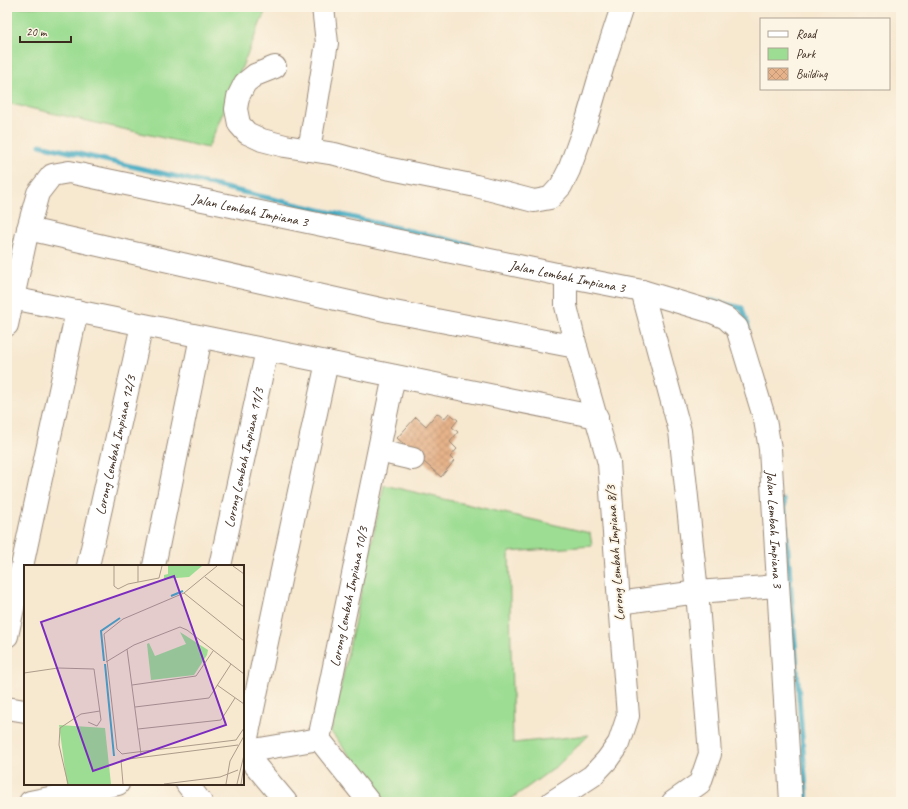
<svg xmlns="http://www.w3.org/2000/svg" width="908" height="809" font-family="Caveat,sans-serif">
<defs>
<pattern id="building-cross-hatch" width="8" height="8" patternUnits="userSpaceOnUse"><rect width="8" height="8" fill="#e5b28a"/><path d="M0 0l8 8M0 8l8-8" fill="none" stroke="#c59977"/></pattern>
</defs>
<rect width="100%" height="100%" fill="#fcf5e5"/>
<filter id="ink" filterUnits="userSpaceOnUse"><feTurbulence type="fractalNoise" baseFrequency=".025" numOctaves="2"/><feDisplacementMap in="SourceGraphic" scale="8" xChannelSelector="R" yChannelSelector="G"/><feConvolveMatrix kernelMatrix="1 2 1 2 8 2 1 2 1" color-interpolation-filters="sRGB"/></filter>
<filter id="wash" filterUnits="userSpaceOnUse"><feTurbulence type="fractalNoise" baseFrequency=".012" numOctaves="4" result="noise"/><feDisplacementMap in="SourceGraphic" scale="16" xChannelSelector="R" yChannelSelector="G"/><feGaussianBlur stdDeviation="0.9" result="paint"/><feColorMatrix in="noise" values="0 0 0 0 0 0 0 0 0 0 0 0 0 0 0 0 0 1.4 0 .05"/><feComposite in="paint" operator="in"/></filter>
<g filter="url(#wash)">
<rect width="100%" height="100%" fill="#f7e8d0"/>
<g fill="#9ddd93" stroke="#6c8458">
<polygon points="7,7 267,7 208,148 7,103"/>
<polygon points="384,485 590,533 592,546 509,552 513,743 589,735 558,765 507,802 387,802 331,732"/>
</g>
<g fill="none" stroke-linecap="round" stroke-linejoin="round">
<g stroke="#42aac2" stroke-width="5">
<polyline points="40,145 471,245"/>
<polyline points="710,300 742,308 748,328"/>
<polyline points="784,500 807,802"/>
</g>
</g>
<g id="blocks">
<polygon fill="url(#building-cross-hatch)" points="437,413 444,419 449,413 458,420 452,427 458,432 450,442 457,449 450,457 454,461 441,477 397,438 416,417 426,426"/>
</g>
</g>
<g filter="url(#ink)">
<use href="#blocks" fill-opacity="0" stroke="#998977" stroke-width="1"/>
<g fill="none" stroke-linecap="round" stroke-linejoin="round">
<defs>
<g id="minor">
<polyline points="275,67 255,75 245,83 238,97 236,109 239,124 247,133 262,140 285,146 335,154 386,168 476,186 534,201 550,198 561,186 569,170 587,120 604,62 622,7"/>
<polyline points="309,150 327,43 323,7"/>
<polyline points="28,229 389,311 576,347"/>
<polyline points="642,291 680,431 697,592 710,754 700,783 673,802"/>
<polyline points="7,297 597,417"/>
<path id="s1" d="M7,325L28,229L38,193L52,175L69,172L566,276L642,291L712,312L726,318L737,328L765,420L770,449L791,802"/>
<polyline points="379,451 413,459"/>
<path id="s2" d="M88,566L142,325"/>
<polyline points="154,566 201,337"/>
<path id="s3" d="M220,566L267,350"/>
<polyline points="619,603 697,592 778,586"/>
<polyline points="7,636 77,311"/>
<polyline points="7,708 25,711"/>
<polyline points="243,752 319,739"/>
<polyline points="187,784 201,802"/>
<polyline points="30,802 118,784"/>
<polyline points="286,802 244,752 281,575 327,362"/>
<path id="s4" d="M369,802L319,739L394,376"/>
<polyline points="552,802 592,776 607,760 619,743 628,716 619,603 609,463 576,347 566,306 566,276"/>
</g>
</defs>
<use href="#minor" stroke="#998977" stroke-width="24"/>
<use href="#minor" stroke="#fff" stroke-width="22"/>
</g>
</g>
<g text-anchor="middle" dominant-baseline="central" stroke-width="3.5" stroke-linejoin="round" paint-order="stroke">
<g font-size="14" fill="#3b2a1e" stroke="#fcf5e5">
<text stroke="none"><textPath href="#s1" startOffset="361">Jalan Lembah Impiana 3</textPath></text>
<text stroke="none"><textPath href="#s1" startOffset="685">Jalan Lembah Impiana 3</textPath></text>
<text stroke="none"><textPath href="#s2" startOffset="124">Lorong Lembah Impiana 12/3</textPath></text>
<text stroke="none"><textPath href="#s3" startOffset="111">Lorong Lembah Impiana 11/3</textPath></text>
<text stroke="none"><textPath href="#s1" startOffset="1070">Jalan Lembah Impiana 3</textPath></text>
<text transform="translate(615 553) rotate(-94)">Lorong Lembah Impiana 8/3</text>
<text stroke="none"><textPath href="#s4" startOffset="226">Lorong Lembah Impiana 10/3</textPath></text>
</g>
</g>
<g transform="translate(24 565)">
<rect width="220" height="220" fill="#f7e8d0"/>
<path d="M144,1H178L165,12L140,14V10L144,9ZM156,67L184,85L183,90L170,110L127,115L123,79L125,78L131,91L162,79ZM35,160L81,163L87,219H43Z" fill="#9ddd93"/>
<path fill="none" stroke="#42aac2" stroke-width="2" d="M147,31L159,26M80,96L77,66L96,53M81,99L90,191"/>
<path fill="none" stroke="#ac9c89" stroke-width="1" d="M90,1V21L94,24L104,19L135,13L138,1M114,1V17M193,1L160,28L220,76M209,1L220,9M181,12L220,42M160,28L99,54L80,69L93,184L98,189L105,188L212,175L220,163M103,84L117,189M82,97L110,80L156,62L163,65L220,109M0,108L34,103L70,104L77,155L73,161L64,157M108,120L172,111L189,86M193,120L220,139M111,142L185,133L207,99M114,164L197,155L211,133M44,219L35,180L36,163L57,149L76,146M99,219L97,195L214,180M140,219L196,212L214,205M202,219L206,196L220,171M213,219L220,190M217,219L220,200"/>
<path fill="#7b2cbf" fill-opacity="0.15" stroke="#7b2cbf" stroke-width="2" d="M150,11L202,160L69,206L17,57Z"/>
<rect width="220" height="220" fill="none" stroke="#3b2a1e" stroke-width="2"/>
</g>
<rect width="908" height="809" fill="none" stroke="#fcf5e5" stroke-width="24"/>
<rect x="760" y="18" width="130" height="72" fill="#fcf5e5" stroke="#afa495"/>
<rect x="768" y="31" width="20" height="6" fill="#ffffff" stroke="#afa495"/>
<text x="796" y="38" font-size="12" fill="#3b2a1e">Road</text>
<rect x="768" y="48" width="20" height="12" fill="#9ddd93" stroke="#afa495"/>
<text x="796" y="58" font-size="12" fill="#3b2a1e">Park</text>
<rect x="768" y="68" width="20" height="12" fill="url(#building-cross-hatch)" stroke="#afa495"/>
<text x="796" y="78" font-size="12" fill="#3b2a1e">Building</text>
<path d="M20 36v6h51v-6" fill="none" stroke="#3b2a1e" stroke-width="2"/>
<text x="26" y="36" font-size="12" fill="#3b2a1e" stroke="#fcf5e5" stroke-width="3" paint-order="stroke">20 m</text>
</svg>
